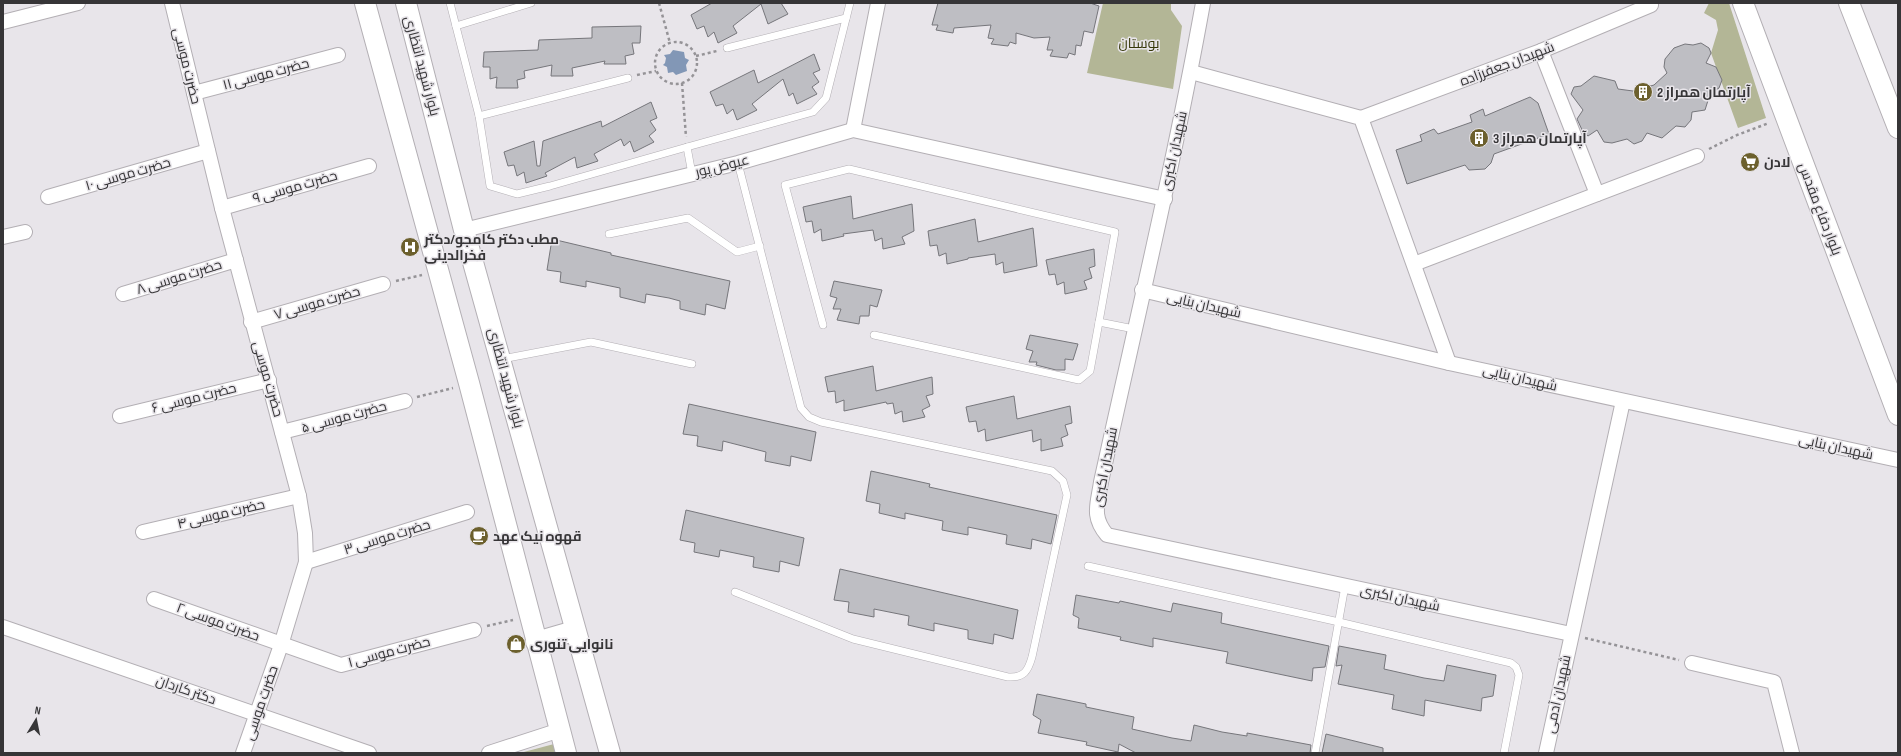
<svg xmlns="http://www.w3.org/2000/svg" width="1901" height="756" font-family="'Sofia Sans Condensed',Cairo,sans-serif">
<rect width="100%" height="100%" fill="#e8e5ea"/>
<g fill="#b3b696">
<polygon points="1103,3 1171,3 1171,10 1182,26 1173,89 1087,73"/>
<polygon points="1709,3 1729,3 1766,118 1738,128 1711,53 1718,30 1716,20 1704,13"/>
<polygon points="554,744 556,753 520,753"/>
</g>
<polygon fill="#8297b6" points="673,50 684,52 685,58 689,60 686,65 687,71 676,75 673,72 668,73 667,67 663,65 665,63 666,58 664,55 670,54"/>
<g fill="#bebec3" stroke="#76767b">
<polygon points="712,3 781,3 788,14 768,24 761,4 733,26 737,33 718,43 714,32 708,37 704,26 697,29 691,15"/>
<polygon points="938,3 1090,3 1099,6 1093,33 1084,31 1081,46 1076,45 1075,55 1069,53 1067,58 1050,56 1053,50 1047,50 1050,37 1034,38 1016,33 1016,44 1010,42 1008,46 991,44 994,39 988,38 991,25 954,28 953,33 936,30 938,25 932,25"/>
<polygon points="641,26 640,43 632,43 634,54 625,56 626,64 604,64 605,61 572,68 573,76 551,76 552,65 524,71 525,78 517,80 518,88 496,88 497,77 490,79 490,67 483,67 484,52 538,50 539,40 592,38 592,27"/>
<polygon points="1701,43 1709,48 1711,53 1706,63 1716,67 1722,80 1719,88 1710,94 1705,110 1692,112 1691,120 1685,127 1676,126 1662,138 1647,133 1642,141 1634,144 1627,139 1612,143 1604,142 1597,130 1588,136 1583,132 1577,119 1583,110 1571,94 1574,87 1581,86 1594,76 1615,81 1618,89 1633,91 1654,85 1667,73 1664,67 1665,59 1674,48 1685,44 1693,45"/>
<polygon points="814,54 820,70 813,73 819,82 812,87 817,94 797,104 793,93 789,96 783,79 752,104 757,110 737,120 733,109 727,114 723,104 716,106 710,92 754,70 758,83"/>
<polygon points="1530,97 1538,103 1549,134 1494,154 1491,163 1485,169 1469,170 1465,165 1407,184 1396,150 1422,141 1420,135 1434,129 1438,134 1472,122 1470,115 1483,109 1485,116"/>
<polygon points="651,102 657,118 650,121 656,130 649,136 654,142 634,152 630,141 624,146 621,139 594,154 598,161 577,168 575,157 545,173 547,176 526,183 524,172 517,176 514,165 508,166 504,152 534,141 537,166 540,166 543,141 601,121 602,127"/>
<polygon points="851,196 853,219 912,204 914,231 902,237 905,244 883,249 882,238 875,241 873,230 843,234 844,236 822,241 821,229 814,233 812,221 806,222 803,207"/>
<polygon points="975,219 978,242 1033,228 1037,266 1004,273 1003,262 996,265 995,254 968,258 968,259 947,264 946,253 939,256 937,245 930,246 928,231"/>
<polygon points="552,239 611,253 611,255 730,281 725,309 706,304 705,315 680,309 680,301 669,298 646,294 645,303 620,297 620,288 586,281 586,287 560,282 561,272 547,270"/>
<polygon points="1094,249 1095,266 1089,268 1092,278 1084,281 1087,289 1065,294 1064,282 1057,285 1055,274 1049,275 1046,260"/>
<polygon points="834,281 882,290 877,307 870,305 869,316 860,316 859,324 837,320 841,309 833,309 837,298 830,296"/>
<polygon points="1030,335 1078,344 1073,360 1065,359 1065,370 1056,370 1036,365 1037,362 1029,362 1033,351 1026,349"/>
<polygon points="873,366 876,391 932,377 933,394 926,396 930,406 922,410 925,417 903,422 902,411 895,414 893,403 887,404 886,402 844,411 844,400 836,403 835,391 828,392 825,377"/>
<polygon points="1014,396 1017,419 1070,406 1072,423 1065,425 1068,435 1061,438 1063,446 1041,451 1041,439 1033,442 1032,430 986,441 985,429 978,432 976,421 969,422 966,407"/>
<polygon points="689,404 816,432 811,461 791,456 790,466 765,461 766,452 723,441 722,451 697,446 698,436 683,434"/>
<polygon points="871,471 930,484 929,487 1057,515 1051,544 1032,539 1031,549 1006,544 1007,535 968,527 968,535 942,530 943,521 905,513 905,519 879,513 880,504 866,501"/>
<polygon points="686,510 804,538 799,566 780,561 779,572 753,567 754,557 720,550 719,557 694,552 695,543 680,540"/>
<polygon points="840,569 1018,610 1013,639 994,634 993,644 968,639 968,630 934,623 934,631 908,625 909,616 874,609 874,617 848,612 849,602 834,600"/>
<polygon points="1076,595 1119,603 1120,601 1171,612 1173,603 1222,613 1221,623 1329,646 1325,667 1313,668 1312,681 1226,663 1228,652 1153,638 1153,647 1120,640 1121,637 1078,628 1079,618 1073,615"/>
<polygon points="1339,646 1386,655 1384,669 1424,678 1444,681 1447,665 1496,675 1493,696 1482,698 1481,711 1425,700 1424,716 1392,709 1394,695 1338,684 1342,665 1336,666"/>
<polygon points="1037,694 1086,704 1086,707 1134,717 1132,729 1172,738 1191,741 1194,725 1222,732 1247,736 1247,733 1311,745 1310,753 1136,753 1119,744 1118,752 1086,745 1087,742 1038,733 1041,720 1033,715"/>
<polygon points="1326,734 1383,748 1383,753 1322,753"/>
</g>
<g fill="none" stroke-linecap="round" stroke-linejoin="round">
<defs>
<g id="service">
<polyline points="450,3 479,116 490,186 517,194 550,186 687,147"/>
<polyline points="456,26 531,3"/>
<polyline points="727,48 846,18"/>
<polyline points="479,116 628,78"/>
<polyline points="692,174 687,147 813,112 826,98 850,3"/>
<polyline points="609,234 688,218 737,252 760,246"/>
<polyline points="823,325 785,185 849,169 1115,232 1099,322 1134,329"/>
<polyline points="874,335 1079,380 1090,371 1099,322"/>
<polyline points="502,359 591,342 692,364"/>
<polyline points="1088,566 1339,622 1511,663 1516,667 1519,675 1504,753"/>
<path d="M735,592L853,639L1008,677C1024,678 1028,671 1032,657L1067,495L1063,481L1052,471L821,422L809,417L801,408L738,163"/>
<polyline points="1315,753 1345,586"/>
</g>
<g id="minor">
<polyline points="172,3 222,208 299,496 305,533 306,562 281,645 243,753"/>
<path d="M1203,3C1174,164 1136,322 1101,482C1098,504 1091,516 1107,535L1571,634"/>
<polyline points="3,22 78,3"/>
<polyline points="1541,51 1597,194"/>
<polyline points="1191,72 1361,118 1449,363"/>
<polyline points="194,93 338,55"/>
<polyline points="1361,118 1541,51 1651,5"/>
<polyline points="853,130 878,3"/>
<polyline points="48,197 208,151"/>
<polyline points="222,208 369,166"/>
<polyline points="464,230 738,163 853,130 1165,199"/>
<polyline points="3,237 25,232"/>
<polyline points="1414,264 1697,156"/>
<polyline points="1142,290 1449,363 1898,460"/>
<polyline points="123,294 236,260"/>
<polyline points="251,322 383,284"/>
<polyline points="120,416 269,380"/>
<polyline points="282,432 405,401"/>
<polyline points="143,532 299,496"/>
<polyline points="306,562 467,512"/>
<polyline points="154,599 341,665 474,630"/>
<polyline points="3,627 369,753"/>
<polyline points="1692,663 1774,682 1792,753"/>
<polyline points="489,753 560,730"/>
<polyline points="1546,753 1623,401"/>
</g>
<g id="secondary">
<polyline points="365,3 469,383 566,753"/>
<polyline points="406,3 464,230 610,753"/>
<polyline points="1743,3 1898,415"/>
<polyline points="1849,3 1898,128"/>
<polyline points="536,642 574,631"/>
</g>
</defs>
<use href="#service" stroke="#b3afb4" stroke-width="8"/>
<use href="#minor" stroke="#b3afb4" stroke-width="16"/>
<use href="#secondary" stroke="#b3afb4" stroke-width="22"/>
<g stroke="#959397" stroke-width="2.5" stroke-dasharray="3 3" stroke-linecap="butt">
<polyline points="659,3 670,43"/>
<circle cx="676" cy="63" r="21"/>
<polyline points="696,56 717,51"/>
<polyline points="637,75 656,71"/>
<polyline points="682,83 686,137"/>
<polyline points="1709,149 1737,135 1769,123"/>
<polyline points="396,281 422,275"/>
<polyline points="417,397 453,388"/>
<polyline points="487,626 513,620"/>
<polyline points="1585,638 1679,660"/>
</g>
<use href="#service" stroke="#fff" stroke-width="7"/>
<use href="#minor" stroke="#fff" stroke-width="14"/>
<use href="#secondary" stroke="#fff" stroke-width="20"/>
</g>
<defs>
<symbol id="building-disc" viewBox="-11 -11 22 22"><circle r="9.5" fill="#6c602d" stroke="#e8e5ea"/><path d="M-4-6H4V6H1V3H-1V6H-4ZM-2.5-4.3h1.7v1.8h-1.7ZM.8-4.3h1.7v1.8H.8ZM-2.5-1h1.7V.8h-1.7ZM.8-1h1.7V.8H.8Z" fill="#fff"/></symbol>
<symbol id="supermarket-disc" viewBox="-11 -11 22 22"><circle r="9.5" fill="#6c602d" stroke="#e8e5ea"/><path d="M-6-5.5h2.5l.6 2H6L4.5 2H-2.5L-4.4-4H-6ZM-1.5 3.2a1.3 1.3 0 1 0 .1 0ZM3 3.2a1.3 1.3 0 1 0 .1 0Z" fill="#fff"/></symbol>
<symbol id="hospital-disc" viewBox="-11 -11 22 22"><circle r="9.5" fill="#6c602d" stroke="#e8e5ea"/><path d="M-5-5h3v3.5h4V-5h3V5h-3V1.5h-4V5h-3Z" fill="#fff"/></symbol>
<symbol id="cafe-disc" viewBox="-11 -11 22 22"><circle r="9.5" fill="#6c602d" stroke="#e8e5ea"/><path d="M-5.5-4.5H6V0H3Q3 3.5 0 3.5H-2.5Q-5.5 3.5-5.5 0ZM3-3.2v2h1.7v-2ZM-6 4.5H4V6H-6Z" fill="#fff"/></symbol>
<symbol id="shop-disc" viewBox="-11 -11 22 22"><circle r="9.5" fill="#6c602d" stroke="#e8e5ea"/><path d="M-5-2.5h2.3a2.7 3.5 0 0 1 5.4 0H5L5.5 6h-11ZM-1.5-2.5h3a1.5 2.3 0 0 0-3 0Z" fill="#fff"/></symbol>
</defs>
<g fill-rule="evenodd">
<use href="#building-disc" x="1632" y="81" width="22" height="22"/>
<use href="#building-disc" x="1468" y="127" width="22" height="22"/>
<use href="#supermarket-disc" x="1739" y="151" width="22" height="22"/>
<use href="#hospital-disc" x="399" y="236" width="22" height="22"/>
<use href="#cafe-disc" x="468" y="525" width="22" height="22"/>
<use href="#shop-disc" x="505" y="633" width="22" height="22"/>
</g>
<g text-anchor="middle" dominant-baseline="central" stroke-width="3" stroke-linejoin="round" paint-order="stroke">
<g font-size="14" fill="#353708" stroke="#e8e5ea">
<text x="1139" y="43">بوستان</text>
</g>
<g font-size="14" fill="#363537" stroke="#e8e5ea">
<text transform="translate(1507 64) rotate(-21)">شهیدان جعفرزاده</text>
<text transform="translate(187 66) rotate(76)">حضرت موسی</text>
<text transform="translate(422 66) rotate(75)">بلوار شهید انتظاری</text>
<text transform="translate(266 74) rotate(-15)">حضرت موسی ۱۱</text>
<text transform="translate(1174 151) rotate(-78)">شهیدان اکبری</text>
<text transform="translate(722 166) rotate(-14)">عیوض پور</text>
<text transform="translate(128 174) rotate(-16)">حضرت موسی ۱۰</text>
<text transform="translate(295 187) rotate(-16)">حضرت موسی ۹</text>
<text transform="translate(1820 209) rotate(69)">بلوار دفاع مقدس</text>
<text transform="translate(179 277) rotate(-17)">حضرت موسی ۸</text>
<text transform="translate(317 303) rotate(-16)">حضرت موسی ۷</text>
<text transform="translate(1204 305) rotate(13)">شهیدان بنایی</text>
<text transform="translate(506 378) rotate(75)">بلوار شهید انتظاری</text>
<text transform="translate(1520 378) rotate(13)">شهیدان بنایی</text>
<text transform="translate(268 379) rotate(74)">حضرت موسی</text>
<text transform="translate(194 398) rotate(-14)">حضرت موسی ۶</text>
<text transform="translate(344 417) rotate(-15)">حضرت موسی ۵</text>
<text transform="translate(1836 447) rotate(12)">شهیدان بنایی</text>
<text transform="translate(1105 467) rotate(-79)">شهیدان اکبری</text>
<text transform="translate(221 514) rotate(-13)">حضرت موسی ۴</text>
<text transform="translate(387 537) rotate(-17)">حضرت موسی ۳</text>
<text transform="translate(1400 598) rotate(12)">شهیدان اکبری</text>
<text transform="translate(218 622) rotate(20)">حضرت موسی ۲</text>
<text transform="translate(389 652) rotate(-15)">حضرت موسی ۱</text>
<text transform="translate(186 690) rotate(19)">دکتر کاردان</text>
<text transform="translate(1558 694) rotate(-78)">شهیدان آدمی</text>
<text transform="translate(261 703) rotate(-71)">حضرت موسی</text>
</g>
<g font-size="14" font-weight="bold" fill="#363537" stroke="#e8e5ea" text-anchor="start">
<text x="1657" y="92">آپارتمان همراز 2</text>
<text x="1493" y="138">آپارتمان همراز 3</text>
<text x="1764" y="162">لادن</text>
<text x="424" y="239">مطب دکتر کامجو/دکتر<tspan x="424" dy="16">فخرالدینی</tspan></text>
<text x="493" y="536">قهوه نیک عهد</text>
<text x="530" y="644">نانوایی تنوری</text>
</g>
</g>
<rect width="1901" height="756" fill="none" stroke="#363537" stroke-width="8"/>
<g transform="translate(36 720) rotate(10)" stroke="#e8e5ea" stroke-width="3" paint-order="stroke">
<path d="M0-3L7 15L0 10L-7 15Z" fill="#363537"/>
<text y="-6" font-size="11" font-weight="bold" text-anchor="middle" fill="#363537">N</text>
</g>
</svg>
